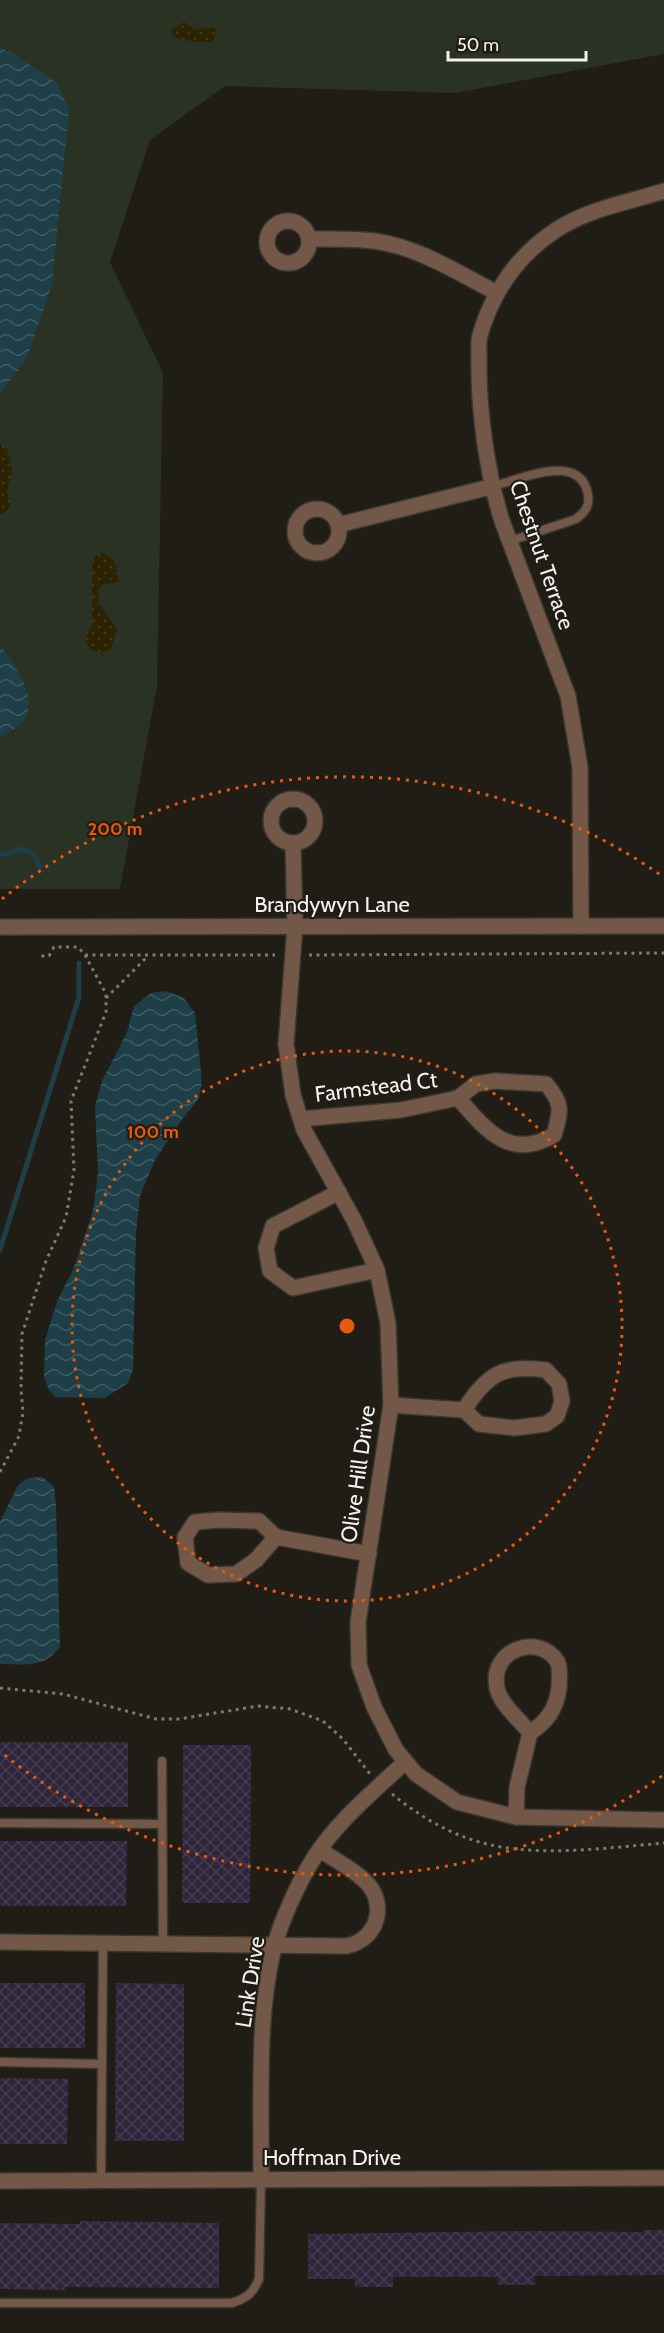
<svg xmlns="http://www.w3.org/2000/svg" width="664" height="2333" font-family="Cabin,sans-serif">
<defs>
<pattern id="sand-dots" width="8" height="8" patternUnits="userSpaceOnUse" patternTransform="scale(1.5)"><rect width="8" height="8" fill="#2b2302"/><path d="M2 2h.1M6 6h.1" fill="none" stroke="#40391b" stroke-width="1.8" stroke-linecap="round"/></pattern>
<pattern id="water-waves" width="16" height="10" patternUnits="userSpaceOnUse" patternTransform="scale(1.5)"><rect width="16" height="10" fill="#1e3f47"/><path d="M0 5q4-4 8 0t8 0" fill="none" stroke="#3f5b62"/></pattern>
<pattern id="building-cross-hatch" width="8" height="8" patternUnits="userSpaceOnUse" patternTransform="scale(1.5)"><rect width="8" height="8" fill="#30263c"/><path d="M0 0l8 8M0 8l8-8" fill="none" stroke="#443b4f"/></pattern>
</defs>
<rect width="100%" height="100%" fill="#201c16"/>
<polygon fill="#293223" points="0,0 664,0 664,54 455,93 225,86 150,140 110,262 163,373 157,686 120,889 0,889"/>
<g fill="url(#sand-dots)">
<polygon points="184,22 196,30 213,27 216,30 213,42 195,42 174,37 171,30"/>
<polygon points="0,444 7,449 12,469 7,493 10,503 9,509 2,514 0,513"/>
<path d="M102,553C116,557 118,569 118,582L101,585C92,604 109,614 117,629L111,649C99,656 89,652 85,639L92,625V562L96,555Z"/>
</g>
<g fill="url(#water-waves)">
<polygon points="0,48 10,52 56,82 69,109 52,285 26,360 0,393"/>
<path d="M0,646C15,663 41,701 22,723C18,728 8,732 2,735H0Z"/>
<polygon points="165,991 183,997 195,1013 202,1081 199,1098 181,1121 155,1160 140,1196 136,1232 133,1369 129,1382 105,1398 55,1397 49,1390 44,1377 45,1340 58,1299 73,1270 93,1211 98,1173 95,1106 102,1081 127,1032 134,1006 151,993"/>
<path d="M42,1477L54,1486L56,1506L60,1647C43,1669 25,1664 0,1664V1522L18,1485L28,1478Z"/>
</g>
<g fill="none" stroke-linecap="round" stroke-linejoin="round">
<g stroke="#1e3f47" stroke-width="5">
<polyline points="0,855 22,849 34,854 41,870"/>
<polyline points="0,1250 79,997 79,963"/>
</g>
</g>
<g fill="url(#building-cross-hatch)">
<rect x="0" y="1742" width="128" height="65"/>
<polygon points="183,1745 251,1745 250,1903 182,1903"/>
<polygon points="0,1841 127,1841 126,1906 0,1906"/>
<rect x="0" y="1983" width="85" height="65"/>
<polygon points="116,1983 184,1984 184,2141 115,2141"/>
<polygon points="0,2078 68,2079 67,2144 0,2144"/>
<polygon points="80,2221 219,2223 219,2288 65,2287 65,2290 0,2289 0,2223 80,2224"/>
<polygon points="644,2230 664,2230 664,2275 535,2276 535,2285 498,2285 497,2277 393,2277 393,2287 355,2287 355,2279 308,2279 308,2234 534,2231 644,2232"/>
</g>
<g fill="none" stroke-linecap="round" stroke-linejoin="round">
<defs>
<g id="lane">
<path d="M494,486C521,479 581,451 588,495C590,506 585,512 576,519L510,541"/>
<polyline points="162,1761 163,1944"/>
<polyline points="0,1823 162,1824"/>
<polyline points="0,2062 102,2064"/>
<polyline points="101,2180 103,1944"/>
<path d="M0,2303H232C247,2298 253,2293 259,2279L261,2180"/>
</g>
<g id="street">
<circle cx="288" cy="242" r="21"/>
<path d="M310,239C331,239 353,238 374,241C419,247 458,273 497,293"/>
<circle cx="317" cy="531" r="22"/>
<polyline points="338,525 494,486"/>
<circle cx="293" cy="821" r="22"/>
<polyline points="293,843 295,926 286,1044 293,1095 304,1130 354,1220 377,1270 388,1323 391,1405 358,1622 359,1665 374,1707 396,1750 416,1774 457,1802 516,1817 664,1820"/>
<path d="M581,926L580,767L568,696L502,521C487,473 478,409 479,358C479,351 478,342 480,335C493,291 518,255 556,230C588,209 629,202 664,191"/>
<polyline points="0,927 664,926"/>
<path d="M301,1119L401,1110L458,1098L476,1084L495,1081L546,1084C563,1103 561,1111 554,1135C510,1161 486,1130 458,1098"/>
<polyline points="339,1192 273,1226 266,1248 270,1271 293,1288 377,1270"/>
<path d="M391,1405L464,1410L479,1424L514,1428L546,1424L557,1416L562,1401L559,1384L546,1370C503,1364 487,1374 464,1410"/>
<polyline points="276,1537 256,1560 236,1574 208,1575 188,1563 185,1537 195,1522 219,1520 259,1521 276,1537 369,1554"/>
<path d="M516,1817L517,1787L530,1733C547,1721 556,1710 559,1688C559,1680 561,1668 557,1661C539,1633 489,1649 497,1688C500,1704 520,1720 530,1733"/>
<path d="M0,1942L347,1946C379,1939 388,1902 364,1880C351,1868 335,1860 320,1850"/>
<path d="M261,2180C262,2107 256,2014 275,1944C282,1919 298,1884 312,1861C335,1823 373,1792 405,1762"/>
<polyline points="0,2181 664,2178"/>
</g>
</defs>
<use href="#lane" stroke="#3a3630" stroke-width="11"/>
<use href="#street" stroke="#3a3630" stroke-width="18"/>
<g stroke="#7c7873" stroke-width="3" stroke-dasharray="3 4.5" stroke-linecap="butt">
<polyline points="85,955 275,955"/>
<polyline points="309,955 664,953"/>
<polyline points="106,998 148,956"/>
<polyline points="0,1472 19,1436 23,1412 21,1389 22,1334 46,1261 66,1217 74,1170 71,1101 106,1012 106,994 85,955 78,947 54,947 49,956 40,956"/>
<polyline points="0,1688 63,1694 156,1719 179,1719 258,1706 290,1709 323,1721 343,1739 370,1774"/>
<path d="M392,1794C414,1812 441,1829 467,1838C526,1860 603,1848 664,1843"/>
</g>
<use href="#lane" stroke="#745847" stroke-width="8"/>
<use href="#street" stroke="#745847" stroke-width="15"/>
</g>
<g fill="none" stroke="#e8590c" stroke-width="3" stroke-dasharray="3 6">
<circle cx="347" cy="1326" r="275"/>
<path d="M662 1776A549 549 0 0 1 2 1753M2 899A549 549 0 0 1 662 876"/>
</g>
<g text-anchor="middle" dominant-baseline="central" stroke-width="4.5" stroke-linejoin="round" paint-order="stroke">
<g font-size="22" fill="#f5f2ee" stroke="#201c16">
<text transform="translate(542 555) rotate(71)">Chestnut Terrace</text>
<text x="332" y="904">Brandywyn Lane</text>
<text transform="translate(376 1087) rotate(-7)">Farmstead Ct</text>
<text transform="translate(358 1474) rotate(-82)">Olive Hill Drive</text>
<text transform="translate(250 1982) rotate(-81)">Link Drive</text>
<text x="332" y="2157">Hoffman Drive</text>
</g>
</g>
<circle cx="347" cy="1326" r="9" fill="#e8590c" stroke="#201c16" stroke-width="3"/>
<g font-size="18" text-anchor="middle" font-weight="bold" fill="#e8590c" stroke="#201c16" stroke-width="4.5" stroke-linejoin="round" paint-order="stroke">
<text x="115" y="835">200 m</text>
<text x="153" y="1138">100 m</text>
</g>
<path d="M448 51v9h138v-9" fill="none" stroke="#f5f2ee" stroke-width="3"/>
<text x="457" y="51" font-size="18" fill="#f5f2ee" stroke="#201c16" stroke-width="4.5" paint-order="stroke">50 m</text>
</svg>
